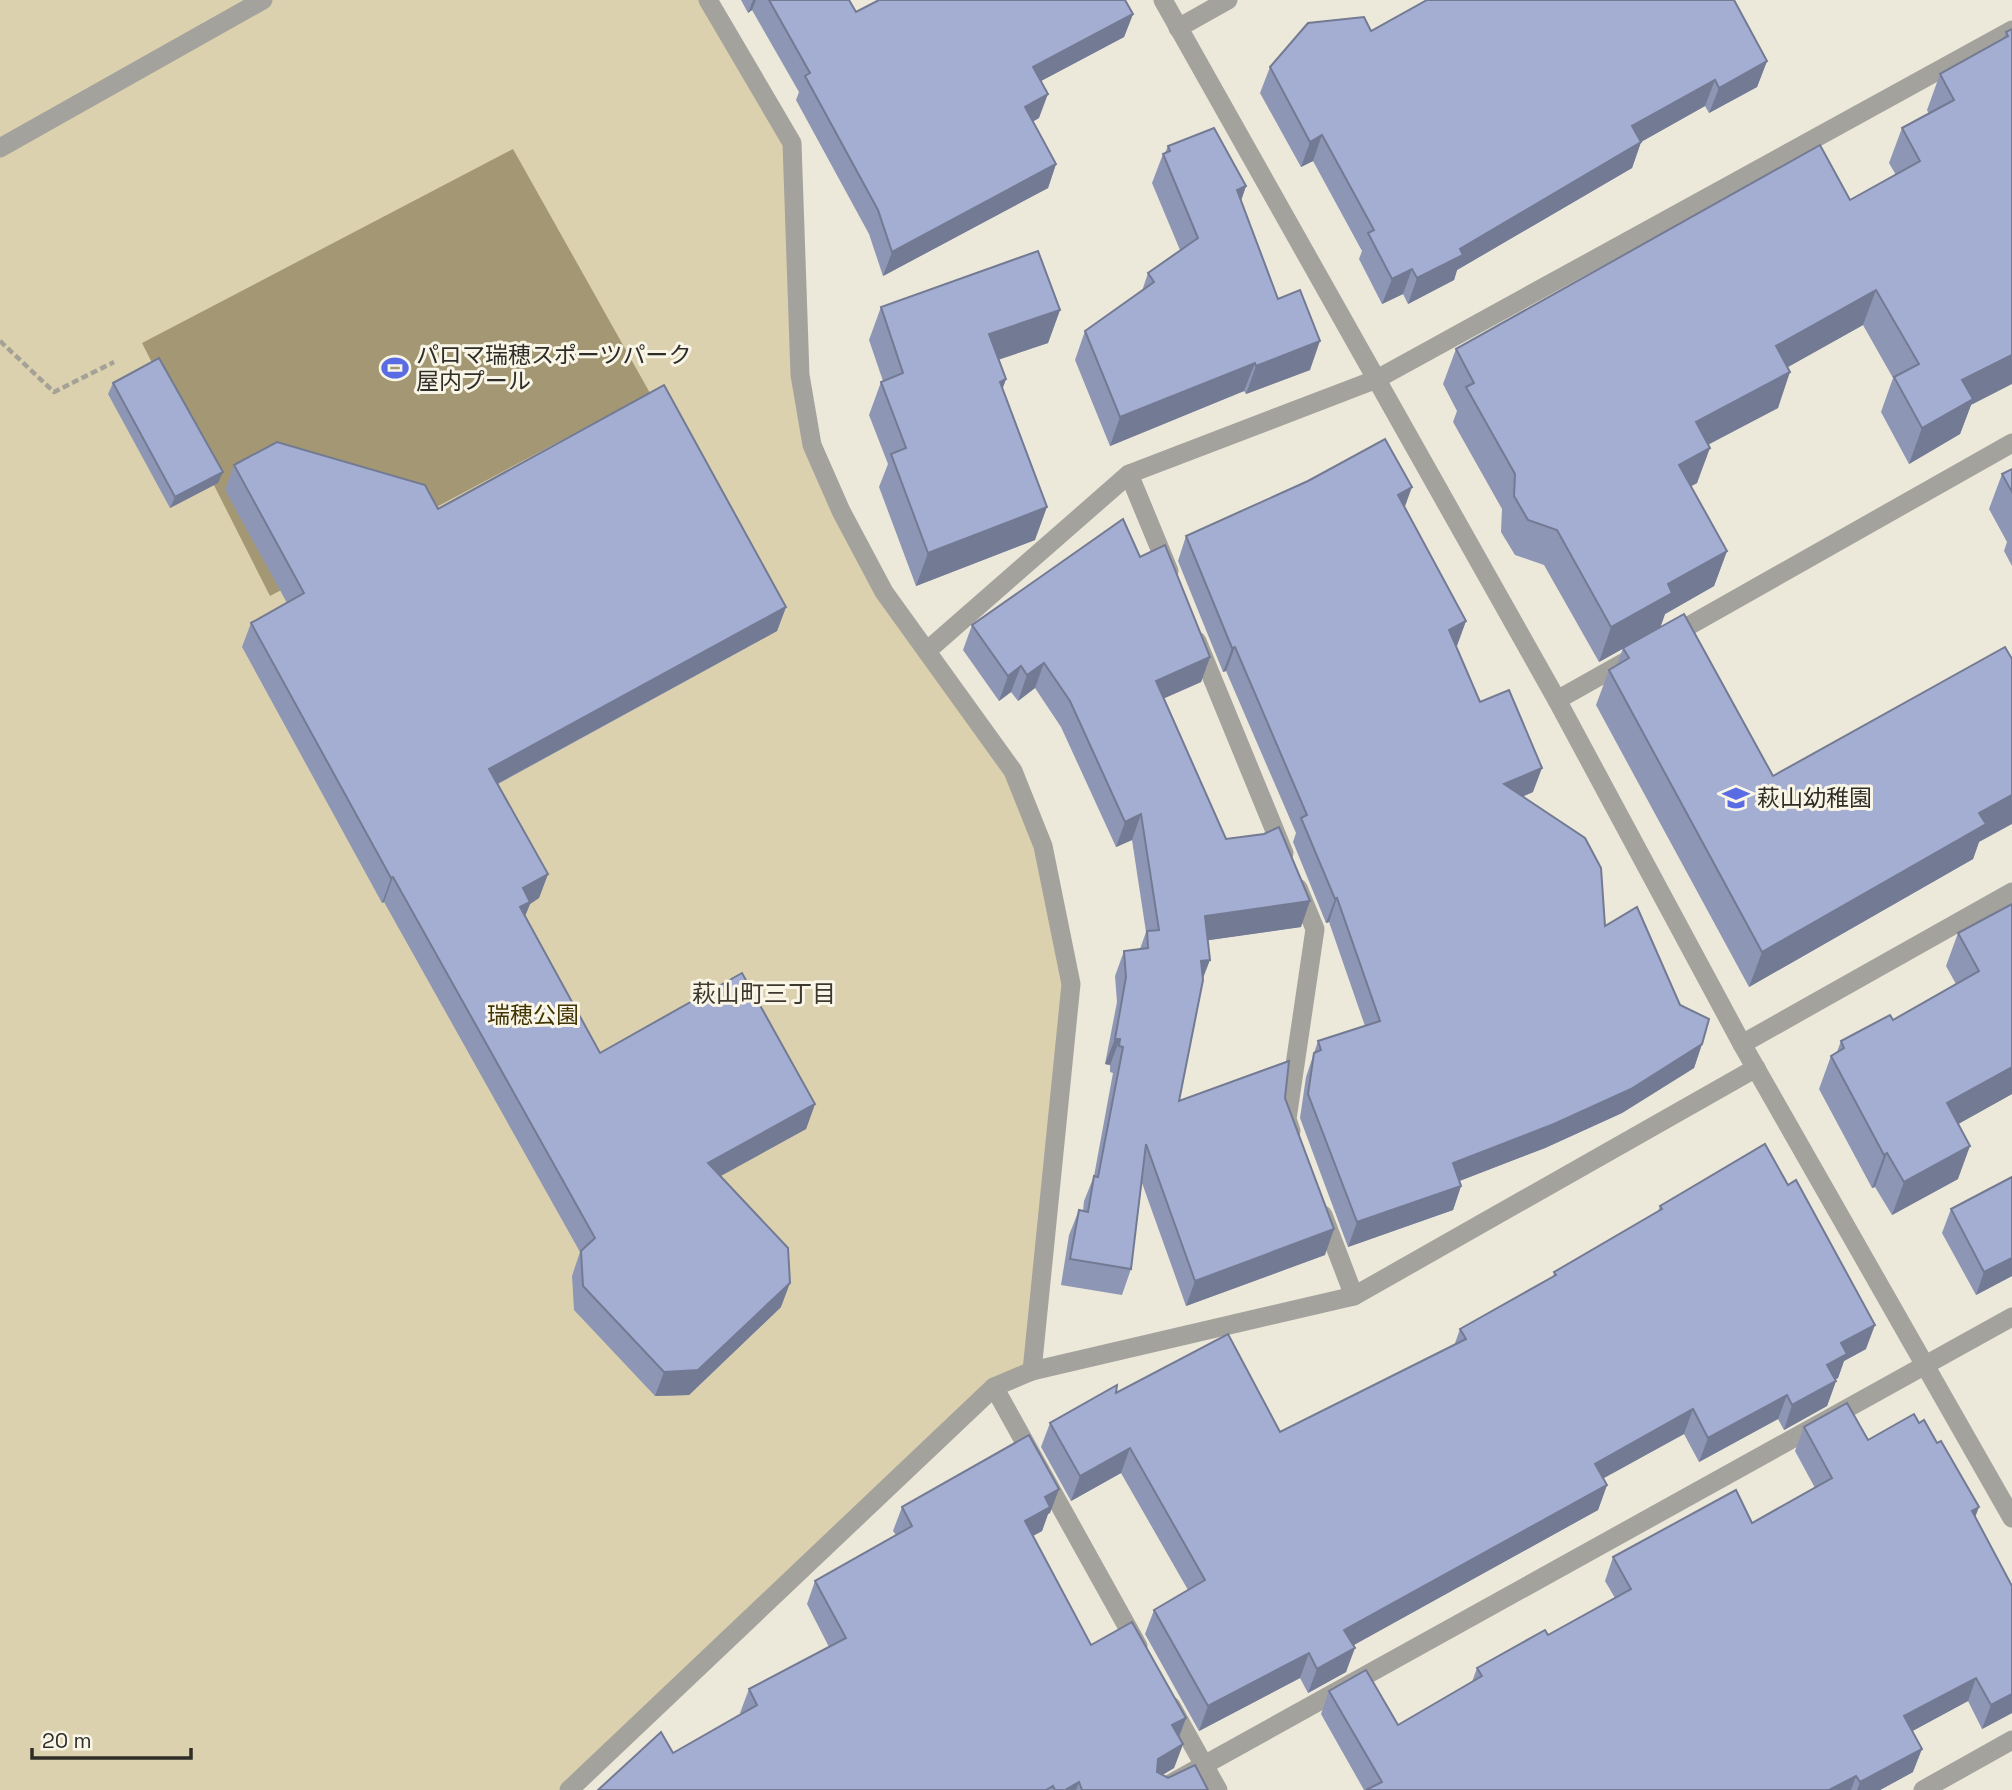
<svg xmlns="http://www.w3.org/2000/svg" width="2012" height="1790" font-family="'Space Grotesk','Noto Sans JP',sans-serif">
<rect width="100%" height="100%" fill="#ece8da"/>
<polygon fill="#dcd1ae" points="0,0 708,0 792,143 800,375 841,511 1013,771 1071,984 1032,1371 994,1387 569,1790 0,1790"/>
<polygon fill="#a39873" points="513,149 650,393 270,596 142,343"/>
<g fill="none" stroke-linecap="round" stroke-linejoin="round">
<polyline stroke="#a4a297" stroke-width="4.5" stroke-dasharray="7 3.5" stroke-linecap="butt" points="0,341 54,392 114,362"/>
<g stroke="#a4a29d" stroke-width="19">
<polyline points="1163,0 1557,700 1742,1044 2012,1518"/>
<polyline points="1178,28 1228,0"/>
<polyline points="1129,474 1169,571"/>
<polyline points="1669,637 2012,443"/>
<polyline points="1197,641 1284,853"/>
<polyline points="928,650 1129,474 1377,379 2012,30"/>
<polyline points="1557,700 1630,659"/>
<polyline points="1742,1044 2012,892"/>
<polyline points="1291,1131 1287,1119 1315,929 1298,888"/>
<polyline points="1323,1215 1354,1296"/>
<polyline points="1032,1371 1354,1296 1756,1068"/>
<polyline points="994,1387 1138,1646"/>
<polyline points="1171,1706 1218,1790"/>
<polyline points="569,1790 994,1387 1032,1371 1071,984 1043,846 1013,771 884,592 841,511 812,445 800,375 792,143 708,0"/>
<polyline points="1159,1790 2012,1317"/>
<polyline points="1923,1790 2012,1740"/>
</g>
<polyline stroke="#a4a29d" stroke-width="19" points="0,148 263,0"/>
</g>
<g fill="#8d96b5">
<polygon points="741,0 849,0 856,12 1133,14 1124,37 1041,81 1039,118 1033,121 1056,164 1048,188 883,276 869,234 796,100 799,92 752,10 748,13"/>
<polygon points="2012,29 1971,405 1960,434 1909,464 1881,412 1893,378 1863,325 1788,367 1778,408 1708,444 1697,483 1691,486 1727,551 1714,586 1665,614 1660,628 1599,662 1544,565 1515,555 1501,532 1502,509 1453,422 1457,411 1443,384 1456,349 1850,200 1896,175 1889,163 1902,128 1929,114 1927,110 1940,74 2003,39 2006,32"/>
<polygon points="1371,31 1767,61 1757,87 1709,113 1705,106 1641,142 1632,168 1457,270 1454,280 1408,304 1403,294 1382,304 1359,259 1362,251 1313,161 1301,167 1260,93 1270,67"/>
<polygon points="1168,146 1246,186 1241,201 1278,299 1310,370 1246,394 1244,391 1110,446 1075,360 1085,331 1142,291 1148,273 1180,250 1152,183 1163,154 1165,153"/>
<polygon points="881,307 1060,310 1048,343 999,359 1006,379 1002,390 1035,540 916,586 879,487 888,464 869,415 881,382 883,381 869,340"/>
<polygon points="113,383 218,483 170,508 108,394"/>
<polygon points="234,465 438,509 786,607 777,631 498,784 548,874 539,898 530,904 525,916 600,1053 815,1104 806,1129 720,1176 781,1307 689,1395 655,1396 574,1310 572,1276 580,1252 384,902 382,903 242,647 251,623 287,603 225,490"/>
<polygon points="2012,469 2012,566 2004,551 2007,542 1989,509 2002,474"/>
<polygon points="1404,508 1466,621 1456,646 1480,702 1533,792 1522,797 1605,926 1680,1005 1702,1044 1694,1068 1622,1113 1545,1148 1459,1181 1461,1186 1453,1210 1348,1247 1300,1118 1306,1077 1318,1041 1365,1026 1329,922 1326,923 1293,842 1296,833 1226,671 1223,672 1178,561 1186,536"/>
<polygon points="1140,557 1210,657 1201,682 1164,698 1226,839 1301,927 1208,940 1203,978 1179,1101 1285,1098 1325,1255 1186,1306 1142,1183 1131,1269 1122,1295 1061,1285 1069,1235 1079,1210 1083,1211 1084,1201 1094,1176 1113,1073 1110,1072 1110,1065 1105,1064 1117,1002 1115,976 1124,951 1140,949 1146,932 1132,840 1116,847 1061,727 1035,688 1018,701 1011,692 999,701 963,650 972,625"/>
<polygon points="1623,648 1773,776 1979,842 1973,859 1749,987 1596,705 1609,670 1617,665"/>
<polygon points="2012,904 2012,1094 1958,1124 1958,1179 1892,1215 1875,1187 1872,1188 1819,1089 1831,1056 1837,1052 1841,1041 1893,1020 1956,984 1946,966 1958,933"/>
<polygon points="2012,1177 2012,1276 1976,1295 1942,1233 1951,1209"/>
<polygon points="1660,1206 1866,1349 1844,1361 1838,1378 1835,1380 1836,1381 1827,1406 1784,1430 1778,1419 1699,1462 1684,1434 1603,1478 1607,1485 1598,1510 1353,1645 1346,1672 1308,1693 1300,1678 1199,1731 1145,1634 1154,1610 1188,1590 1121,1473 1071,1501 1041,1447 1050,1423 1116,1393 1280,1432 1454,1346 1460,1329 1553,1277 1554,1272 1658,1212"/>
<polygon points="1804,1427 1868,1440 1975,1517 2012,1586 2012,1713 1982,1729 1968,1701 1912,1731 1913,1772 1880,1790 1364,1790 1321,1714 1329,1691 1398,1725 1472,1682 1477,1668 1548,1635 1615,1598 1605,1581 1613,1557 1752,1523 1815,1488 1795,1451"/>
<polygon points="902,1507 1050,1513 1048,1514 1042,1531 1033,1536 1091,1645 1186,1718 1179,1737 1183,1744 1174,1768 1162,1775 1168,1778 1208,1790 598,1790 673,1753 741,1714 740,1713 749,1689 829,1647 807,1604 815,1581 896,1535 893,1531"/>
</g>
<g fill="#737a93">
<polygon points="753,0 756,0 752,10 748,13"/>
<polygon points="1133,14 1124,37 1024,90 1033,67"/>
<polygon points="1767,61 1757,87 1709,113 1719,88"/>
<polygon points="1715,80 1705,106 1623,152 1632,126"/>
<polygon points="1048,94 1039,118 1017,131 1025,107"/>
<polygon points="1322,135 1313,161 1301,167 1310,142"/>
<polygon points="1641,142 1632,168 1457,270 1454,280 1408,304 1417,278 1460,249"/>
<polygon points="1056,164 1048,188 883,276 892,252"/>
<polygon points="1246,186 1236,215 1237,190"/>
<polygon points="1412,269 1403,294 1382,304 1392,279"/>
<polygon points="1876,290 1863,325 1763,381 1776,346"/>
<polygon points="1060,310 1048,343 977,367 989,334"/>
<polygon points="1320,341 1310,370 1246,394 1256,366"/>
<polygon points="2012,355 2012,384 1971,405 1960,434 1909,464 1922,428 1962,380"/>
<polygon points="1255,363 1244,391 1110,446 1120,417"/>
<polygon points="1790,372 1778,408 1683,458 1696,422"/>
<polygon points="1006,379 994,412 1000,382"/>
<polygon points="1710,448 1697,483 1666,500 1679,465"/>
<polygon points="223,472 218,483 170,508 175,497"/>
<polygon points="1412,487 1403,512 1398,495"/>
<polygon points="1047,507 1035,540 916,586 928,553"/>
<polygon points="1727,551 1714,586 1665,614 1660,628 1599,662 1611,627 1668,584"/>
<polygon points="786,607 777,631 480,793 489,769"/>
<polygon points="1466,621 1457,646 1441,655 1449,630"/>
<polygon points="1235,647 1226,671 1223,672 1232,648"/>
<polygon points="1210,657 1201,682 1147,706 1156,681"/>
<polygon points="1044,663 1035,688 1018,701 1027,675"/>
<polygon points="1021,666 1011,692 999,701 1008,676"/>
<polygon points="1542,768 1533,792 1495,808 1504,784"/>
<polygon points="2012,795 2012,824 1979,842 1973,859 1749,987 1762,952 1979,813"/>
<polygon points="1141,814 1132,840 1116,847 1125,822"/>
<polygon points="548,874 539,898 530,904 521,926 511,932 523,888"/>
<polygon points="393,877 384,902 382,903 391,878"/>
<polygon points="1337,898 1329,922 1326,923 1335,899"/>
<polygon points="1310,901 1301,927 1196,942 1205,916"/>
<polygon points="1210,960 1200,986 1201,961"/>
<polygon points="1115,1039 1120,1039 1110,1065 1105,1064"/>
<polygon points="1702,1044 1694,1068 1622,1113 1545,1148 1444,1187 1453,1163"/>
<polygon points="2012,1067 2012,1094 1935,1137 1947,1103"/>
<polygon points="815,1104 806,1129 699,1188 708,1163"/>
<polygon points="1970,1146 1958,1179 1892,1215 1904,1182"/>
<polygon points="1887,1153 1875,1187 1872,1188 1884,1155"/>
<polygon points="1461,1186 1453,1210 1348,1247 1357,1222"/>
<polygon points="1334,1229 1325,1255 1186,1306 1195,1281"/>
<polygon points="2012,1258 2012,1276 1976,1295 1984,1272"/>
<polygon points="790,1283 781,1307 689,1395 655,1396 664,1372"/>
<polygon points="1875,1325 1866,1349 1844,1361 1838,1378 1818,1389 1827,1365 1841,1343"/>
<polygon points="1836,1381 1827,1406 1784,1430 1792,1405"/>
<polygon points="1787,1395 1778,1419 1699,1462 1708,1438"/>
<polygon points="1693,1409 1684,1434 1586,1488 1595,1464"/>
<polygon points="1130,1448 1121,1473 1071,1501 1080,1476"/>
<polygon points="1607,1485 1598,1510 1336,1655 1344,1630"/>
<polygon points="1059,1489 1050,1513 1048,1514 1042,1531 1016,1545 1025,1521 1045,1497"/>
<polygon points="1979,1507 1970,1531 1972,1511"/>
<polygon points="1355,1648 1346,1672 1308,1693 1317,1669"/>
<polygon points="1309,1653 1300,1678 1199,1731 1208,1706"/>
<polygon points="1976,1678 1968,1701 1896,1740 1904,1716"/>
<polygon points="2012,1694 2012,1713 1982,1729 1991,1705"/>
<polygon points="1186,1718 1177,1742 1172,1725"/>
<polygon points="1183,1744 1174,1768 1149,1783 1158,1759"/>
<polygon points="1922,1749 1913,1772 1880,1790 1857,1790 1860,1782"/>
<polygon points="1856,1776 1851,1790 1829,1790"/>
<polygon points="1079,1782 1076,1790 1065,1790"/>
</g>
<g fill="#a4aed2" stroke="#737a93" stroke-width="2">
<polygon points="769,0 849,0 856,12 879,0 1125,0 1133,14 1033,67 1048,94 1025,107 1056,164 892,252 878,210 805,76 810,73"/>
<polygon points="1427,0 1734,0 1767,61 1719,88 1715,80 1632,126 1641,142 1460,249 1463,255 1417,278 1412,269 1392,279 1368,233 1374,230 1322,135 1310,142 1270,67 1308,23 1364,17 1371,31"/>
<polygon points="2012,29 2012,355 1962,380 1973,399 1922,428 1894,377 1919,364 1876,290 1776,346 1790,372 1696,422 1710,448 1679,465 1727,551 1668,584 1672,593 1611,627 1557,530 1528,520 1514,496 1515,474 1466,387 1474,383 1456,349 1820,145 1850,200 1920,161 1902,128 1954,100 1940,74 2008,36 2006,32"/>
<polygon points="1214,128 1246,186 1237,190 1278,299 1300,290 1320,341 1256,366 1255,363 1120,417 1085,331 1154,282 1148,273 1198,238 1163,154 1170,151 1168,146"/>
<polygon points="1038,251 1060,310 989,334 1006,379 1000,382 1047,507 928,553 891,454 906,448 881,382 903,373 881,307"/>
<polygon points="159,358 223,472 175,497 113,383"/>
<polygon points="664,385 786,607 489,769 548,874 523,888 530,902 520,907 600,1053 742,973 815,1104 708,1163 788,1248 790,1283 698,1370 664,1372 583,1286 581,1251 595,1238 393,877 391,878 251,623 304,593 234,465 277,442 425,485 438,509"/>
<polygon points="1385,439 1412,487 1398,495 1466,621 1449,630 1480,702 1509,690 1542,768 1504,784 1585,838 1601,868 1605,926 1637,907 1680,1005 1709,1019 1702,1044 1631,1089 1554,1124 1453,1163 1461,1186 1357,1222 1308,1094 1314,1053 1321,1050 1318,1041 1380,1021 1337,898 1335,899 1301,818 1307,815 1235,647 1232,648 1186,536 1308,481"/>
<polygon points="2012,469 2012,492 2002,474"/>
<polygon points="1123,519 1140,557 1165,545 1210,657 1156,681 1226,839 1264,834 1279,827 1310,901 1205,916 1210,960 1201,961 1203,980 1179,1101 1289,1061 1285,1098 1334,1229 1195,1281 1146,1144 1131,1269 1070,1259 1079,1210 1088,1212 1094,1176 1098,1177 1123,1047 1119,1046 1120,1039 1115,1039 1126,977 1124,951 1148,948 1147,931 1159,930 1141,814 1125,822 1070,701 1044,663 1027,675 1021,666 1008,676 972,625"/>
<polygon points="1684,614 1773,776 2005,647 2012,659 2012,795 1979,813 1986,824 1762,952 1609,670 1629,658 1623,648"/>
<polygon points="2012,904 2012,1067 1947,1103 1970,1146 1904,1182 1887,1153 1884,1155 1831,1056 1844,1048 1841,1041 1890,1015 1893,1020 1979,971 1958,933"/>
<polygon points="1765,1144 1788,1185 1796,1180 1875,1325 1841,1343 1847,1354 1827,1365 1836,1381 1792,1405 1787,1395 1708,1438 1693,1409 1595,1464 1607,1485 1344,1630 1355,1648 1317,1669 1309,1653 1208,1706 1154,1610 1205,1580 1130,1448 1080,1476 1050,1423 1117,1385 1116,1393 1228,1334 1280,1432 1466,1339 1460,1329 1556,1275 1554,1272 1662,1209 1660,1206"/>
<polygon points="2012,1177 2012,1258 1984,1272 1951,1209"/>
<polygon points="1847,1403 1868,1440 1914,1414 1919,1423 1924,1420 1937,1443 1941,1441 1979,1507 1972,1511 2012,1586 2012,1694 1991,1705 1976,1678 1904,1716 1922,1749 1860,1782 1856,1776 1829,1790 1366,1790 1382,1782 1329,1691 1366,1670 1398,1725 1482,1676 1477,1668 1545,1630 1548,1635 1631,1589 1613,1557 1736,1490 1752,1523 1832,1478 1804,1427"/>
<polygon points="1029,1435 1059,1489 1045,1497 1050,1507 1025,1521 1091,1645 1132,1622 1186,1718 1172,1725 1183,1744 1158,1759 1157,1772 1168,1778 1195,1765 1208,1790 1082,1790 1079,1782 1065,1790 1055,1790 1053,1786 1046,1790 598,1790 661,1732 673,1753 757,1705 749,1689 846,1638 815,1581 912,1526 902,1507"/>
</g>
<defs>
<symbol id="stadium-bare" viewBox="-9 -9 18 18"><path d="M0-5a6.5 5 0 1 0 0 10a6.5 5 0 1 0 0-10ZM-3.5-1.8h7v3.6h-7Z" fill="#5a6ce3" stroke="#f9f5e7" stroke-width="2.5" paint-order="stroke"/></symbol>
<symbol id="school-bare" viewBox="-9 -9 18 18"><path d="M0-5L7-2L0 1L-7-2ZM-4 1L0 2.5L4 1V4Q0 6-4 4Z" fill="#5a6ce3" stroke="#f9f5e7" stroke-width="2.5" paint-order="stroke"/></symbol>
</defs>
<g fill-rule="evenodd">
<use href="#stadium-bare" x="376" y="349" width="38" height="38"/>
<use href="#school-bare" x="1717" y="779" width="38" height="38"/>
</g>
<g text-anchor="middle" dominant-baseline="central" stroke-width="6" stroke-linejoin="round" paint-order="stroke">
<g font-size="23" fill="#2e2d28" stroke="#f9f5e7" text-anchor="start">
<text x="416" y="355">パロマ瑞穂スポーツパーク<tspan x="416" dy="26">屋内プール</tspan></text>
<text x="1757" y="798">萩山幼稚園</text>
</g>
<g font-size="23" fill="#403402" stroke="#f9f5e7">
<text x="533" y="1015">瑞穂公園</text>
</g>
<g font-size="24" fill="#3d392f" stroke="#f9f5e7">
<text x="764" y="993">萩山町三丁目</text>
</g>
</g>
<path d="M32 1748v10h159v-10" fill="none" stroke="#2e2d28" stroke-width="3.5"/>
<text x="42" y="1748" font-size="21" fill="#2e2d28" stroke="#f9f5e7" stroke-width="5" paint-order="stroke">20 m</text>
</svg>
